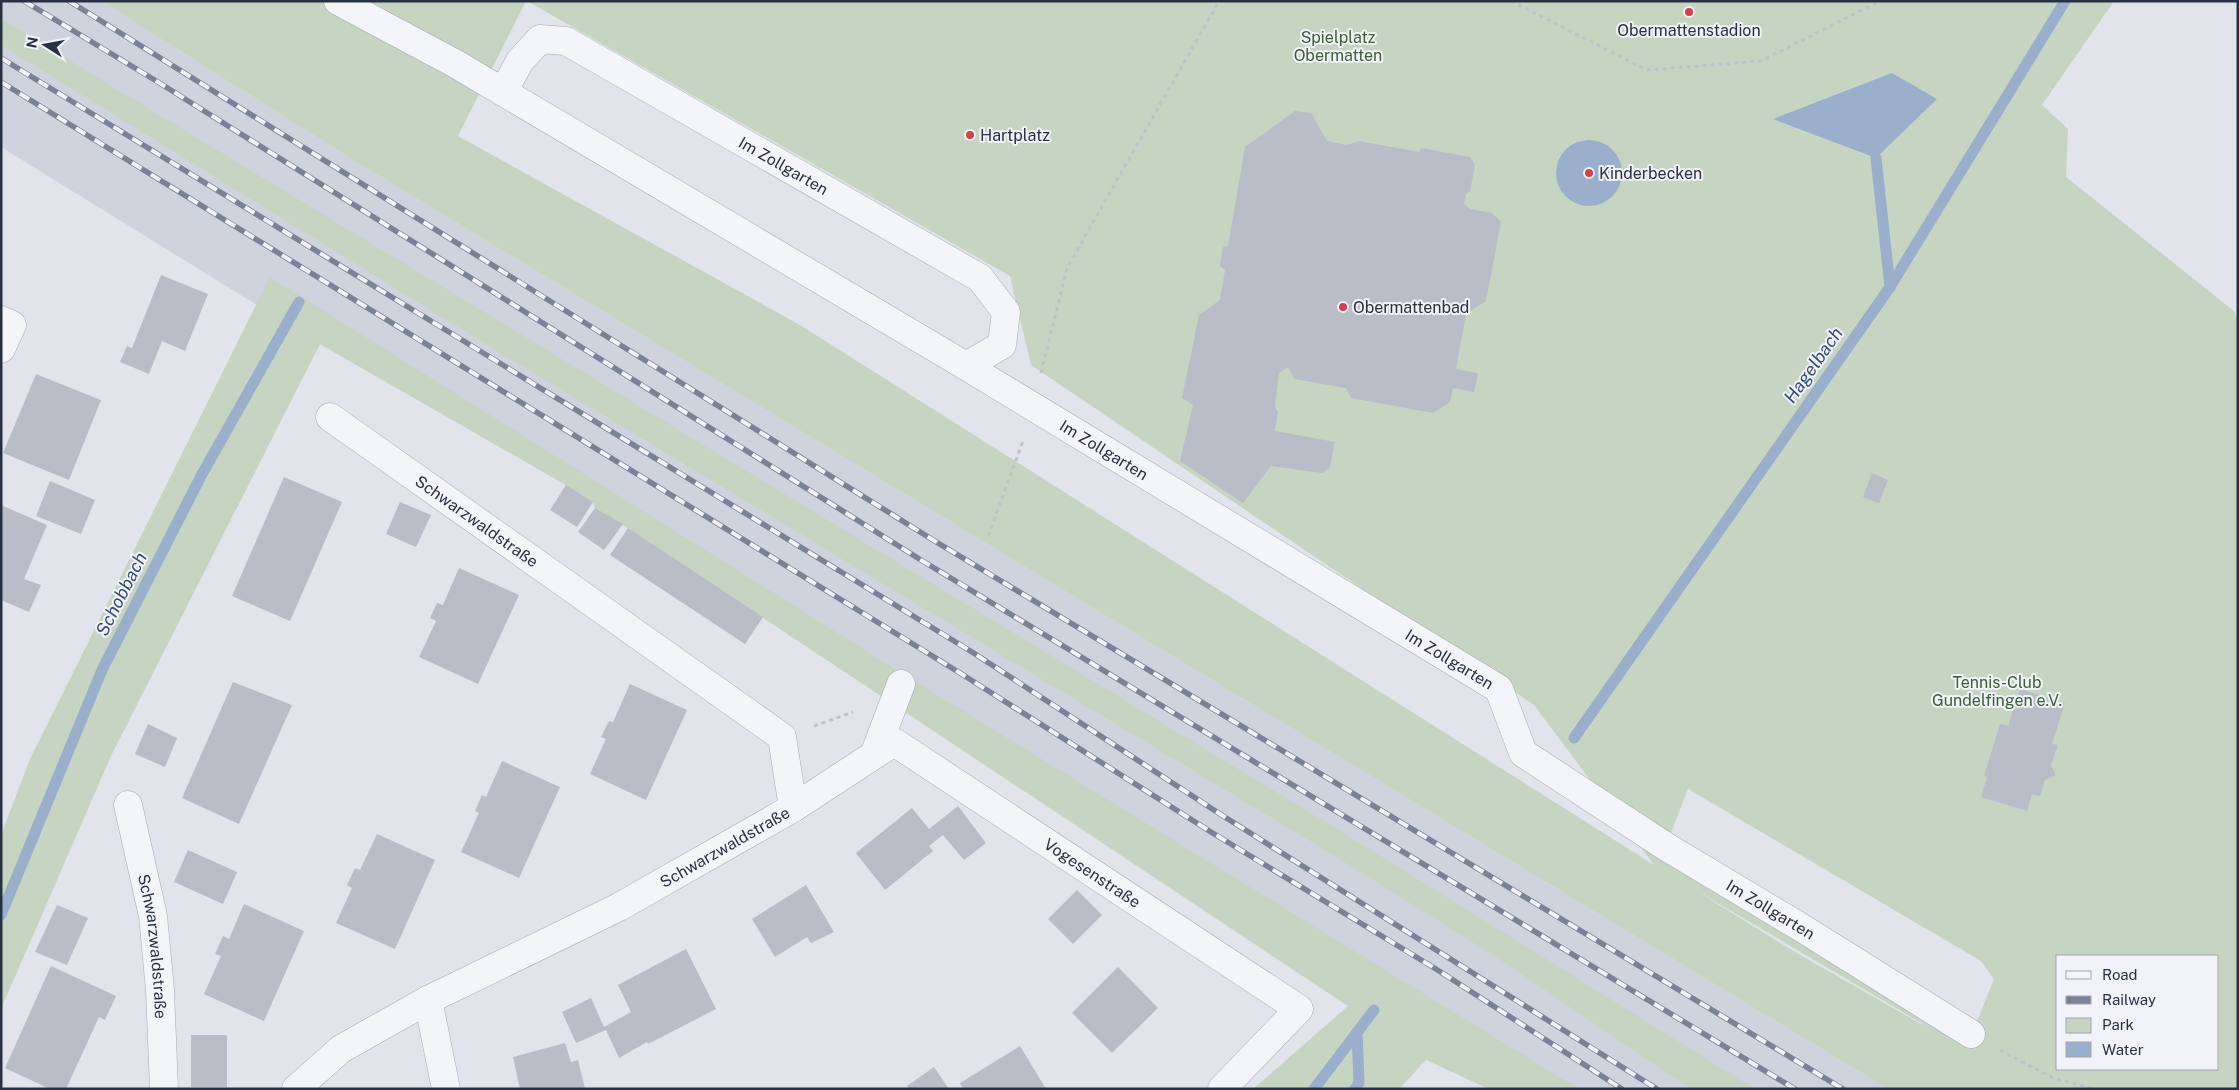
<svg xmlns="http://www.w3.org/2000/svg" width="2239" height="1090" font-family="'Public Sans',sans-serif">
<rect width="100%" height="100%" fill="#e1e4ea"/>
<polygon fill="#cfd3dd" points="1,1 101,1 345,155 1888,1089 1489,1089 1348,1006 628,528 595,508 593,502 566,485 320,344 1,147"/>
<g fill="#c5d5c2" fill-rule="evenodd">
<path d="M101,1H526L458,136L800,325L1654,865L1534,705L1031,365L1010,276L527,1H2114L2042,105L2068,129L2066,177L2234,311L2238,321V1089H1888L345,155ZM1688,789L1981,961L1994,979L1976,1024L1666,846ZM1692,888L1923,1024V1025L1795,952ZM2058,956H2218V1069H2058Z"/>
<polygon points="1,19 1342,832 1755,1089 1691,1089 1493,955 1325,850 502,354 1,45"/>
<polygon points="270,277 895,669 1579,1089 1489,1089 1426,1060 1399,1089 1253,1089 1348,1006 628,528 595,508 593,502 566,485 320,344 111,756 1,1009 1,835 30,759"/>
</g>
<g fill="#9aafcc">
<polygon points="1892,73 1937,99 1876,158 1773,119"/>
<circle cx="1589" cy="173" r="33"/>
</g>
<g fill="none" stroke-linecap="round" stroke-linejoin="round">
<g stroke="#9aafcc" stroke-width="11">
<polyline points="1876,158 1890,287"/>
<polyline points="1574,738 1890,287 2065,1"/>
<polyline points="1,915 102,670 201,476 299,302"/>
<polyline points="1314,1089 1374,1010"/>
<polyline points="1355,1089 1359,1083 1357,1032"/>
</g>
</g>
<g fill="#b8bdc8">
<polygon points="1295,111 1311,113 1327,141 1347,145 1359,141 1419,152 1421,148 1470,157 1475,165 1470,191 1466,194 1464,204 1470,209 1492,213 1501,222 1486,301 1466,314 1456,369 1478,373 1474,392 1453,388 1450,402 1433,413 1351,398 1346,388 1294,379 1288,367 1279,373 1275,406 1278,412 1275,431 1335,442 1330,467 1322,473 1271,466 1243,503 1180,461 1193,405 1182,398 1199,315 1220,300 1225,270 1220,266 1223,247 1228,246 1245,147"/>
<polygon points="161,275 208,294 185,351 162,341 149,374 120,362 127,346 132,348"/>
<polygon points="36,374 101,400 69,480 3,453"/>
<polygon points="1872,473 1888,480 1879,503 1863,497"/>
<polygon points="284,477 342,502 290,621 232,596"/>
<polygon points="50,481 95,500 81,534 36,516"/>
<polygon points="566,485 593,502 577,527 550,510"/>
<polygon points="400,502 431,515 416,547 386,534"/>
<polygon points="1,505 47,525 24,579 41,585 29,612 1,600"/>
<polygon points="595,508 623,524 604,550 578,532"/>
<polygon points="628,528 763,617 745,644 610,555"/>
<polygon points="459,568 519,595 478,684 419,657 436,621 430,618 437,603 443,605"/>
<polygon points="233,682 292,705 239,824 182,798"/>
<polygon points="630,684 687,710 646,800 590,774 606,739 601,737 609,721 613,722"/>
<polygon points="2020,689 2065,703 2052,744 2058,745 2051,765 2056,775 2045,780 2040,796 2032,794 2027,811 1981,797 1987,777 1984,776 2000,724 2008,726"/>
<polygon points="148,724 177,738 165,767 135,754"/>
<polygon points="502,761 560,787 519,878 461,852 479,813 475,811 482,795 486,797"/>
<polygon points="958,806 986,843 964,860 943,835 929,846 933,851 885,890 856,853 912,808 929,829"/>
<polygon points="377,834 435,860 395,949 336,923 352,888 347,885 355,868 360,870"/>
<polygon points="188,850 237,872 223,904 174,882"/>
<polygon points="806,885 834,932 811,943 807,937 775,957 752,919"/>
<polygon points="1077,890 1102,915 1073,944 1048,919"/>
<polygon points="244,904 304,931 264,1021 204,994 221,956 215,954 223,936 229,939"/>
<polygon points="57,905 88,918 67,965 35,952"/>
<polygon points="686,949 716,1009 648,1044 647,1042 619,1058 606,1030 576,1043 562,1012 591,998 604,1027 631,1012 618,985"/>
<polygon points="51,966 116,996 105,1020 99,1017 66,1089 50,1089 5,1068"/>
<polygon points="1118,967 1158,1008 1112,1053 1072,1013"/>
<rect x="191" y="1035" width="36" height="52"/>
<polygon points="565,1043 571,1062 578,1060 585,1089 520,1089 513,1057"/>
<polygon points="1020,1046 1046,1089 963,1089 960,1083"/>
<polygon points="934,1067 949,1089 909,1089 907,1086"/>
</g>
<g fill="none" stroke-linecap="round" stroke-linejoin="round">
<defs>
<g id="minor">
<path id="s1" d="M338,1L456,64L966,366L1499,689L1523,753L1665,846L1802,928L1971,1034"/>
<path id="s2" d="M503,92L520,61L540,39L566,41L980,278L1006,312L1002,345L966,366"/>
<polyline points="1,320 12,325 1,349"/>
<path id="s3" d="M330,417L782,737L793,808"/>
<polyline points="874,755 901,684"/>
<path id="s4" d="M128,805L153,916L160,990L164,1089"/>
<polyline points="428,1000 446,1089"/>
<path id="s5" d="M296,1089L341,1049L428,1000L619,907L793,808L894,742L1299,1009L1222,1089"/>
</g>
</defs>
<use href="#minor" stroke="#a6aab5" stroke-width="29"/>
<g stroke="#bfc2c9" stroke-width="3" stroke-dasharray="4 4" stroke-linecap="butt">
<polyline points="1511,1 1647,70 1761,61 1880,1"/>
<polyline points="1041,373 1067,268 1219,1"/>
<polyline points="988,536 1023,441"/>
<polyline points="814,726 853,712"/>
<polyline points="2000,1050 2053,1078 2094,1089"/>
</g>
<use href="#minor" stroke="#f4f5f8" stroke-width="28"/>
<defs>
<g id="rail">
<polyline points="24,1 158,82 921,560 1795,1089"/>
<polyline points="69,1 933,540 1843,1089"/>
<polyline points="1,58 972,652 1220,814 1657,1089"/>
<polyline points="1,82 960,673 1211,832 1436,969 1622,1089"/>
</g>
</defs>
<use href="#rail" stroke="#7a8295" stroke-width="5.5"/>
<use href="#rail" stroke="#f1f3f8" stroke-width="4" stroke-dasharray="11" stroke-linecap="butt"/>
</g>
<g fill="#d5404d" stroke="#f1f3f8" stroke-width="2">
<circle cx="1689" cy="12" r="5"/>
<circle cx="970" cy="135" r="5"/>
<circle cx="1589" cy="173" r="5"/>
<circle cx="1343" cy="307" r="5"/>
</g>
<g text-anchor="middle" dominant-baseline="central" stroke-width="4" stroke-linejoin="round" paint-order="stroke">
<g font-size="16" fill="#283043" stroke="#f1f3f8" text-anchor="start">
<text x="1689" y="30" text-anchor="middle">Obermattenstadion</text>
<text x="980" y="135">Hartplatz</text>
<text x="1599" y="173">Kinderbecken</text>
<text x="1353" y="307">Obermattenbad</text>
</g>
<g font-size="16" fill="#3a6035" stroke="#f1f3f8">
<text x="1338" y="37">Spielplatz<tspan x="1338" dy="18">Obermatten</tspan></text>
<text x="1997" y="682">Tennis-Club<tspan x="1997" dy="18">Gundelfingen e.V.</tspan></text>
</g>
<g font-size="16" fill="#283043" stroke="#f1f3f8">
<text stroke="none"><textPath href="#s2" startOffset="342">Im Zollgarten</textPath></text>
<text stroke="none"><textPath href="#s1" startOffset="888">Im Zollgarten</textPath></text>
<text stroke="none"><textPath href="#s3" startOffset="180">Schwarzwaldstraße</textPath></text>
<text stroke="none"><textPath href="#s1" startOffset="1292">Im Zollgarten</textPath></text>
<text stroke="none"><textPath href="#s5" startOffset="494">Schwarzwaldstraße</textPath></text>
<text stroke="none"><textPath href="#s5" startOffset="931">Vogesenstraße</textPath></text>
<text stroke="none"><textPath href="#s1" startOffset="1711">Im Zollgarten</textPath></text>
<text stroke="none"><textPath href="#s4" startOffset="144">Schwarzwaldstraße</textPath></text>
</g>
<g font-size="18" font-style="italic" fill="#304c79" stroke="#f1f3f8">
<text transform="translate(1813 365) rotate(-55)">Hagelbach</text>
<text transform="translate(121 594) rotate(-63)">Schobbach</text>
</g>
</g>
<rect width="2239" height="1090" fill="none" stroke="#283043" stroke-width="5"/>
<rect x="2056" y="955" width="162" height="115" fill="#f1f3f8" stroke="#a1a5b0"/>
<rect x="2066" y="971" width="25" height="8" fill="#f4f5f8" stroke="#a1a5b0"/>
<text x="2102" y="980" font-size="15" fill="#283043">Road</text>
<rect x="2066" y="996" width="25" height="8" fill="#7a8295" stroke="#a1a5b0"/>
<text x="2102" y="1005" font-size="15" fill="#283043">Railway</text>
<rect x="2066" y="1018" width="25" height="15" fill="#c5d5c2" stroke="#a1a5b0"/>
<text x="2102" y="1030" font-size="15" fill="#283043">Park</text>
<rect x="2066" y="1042" width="25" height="15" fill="#9aafcc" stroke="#a1a5b0"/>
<text x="2102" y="1055" font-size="15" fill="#283043">Water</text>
<g transform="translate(45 45) rotate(281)" stroke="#f1f3f8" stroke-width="4" paint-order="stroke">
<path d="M0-4L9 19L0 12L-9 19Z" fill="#283043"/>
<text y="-8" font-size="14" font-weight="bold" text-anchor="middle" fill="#283043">N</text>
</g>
</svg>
